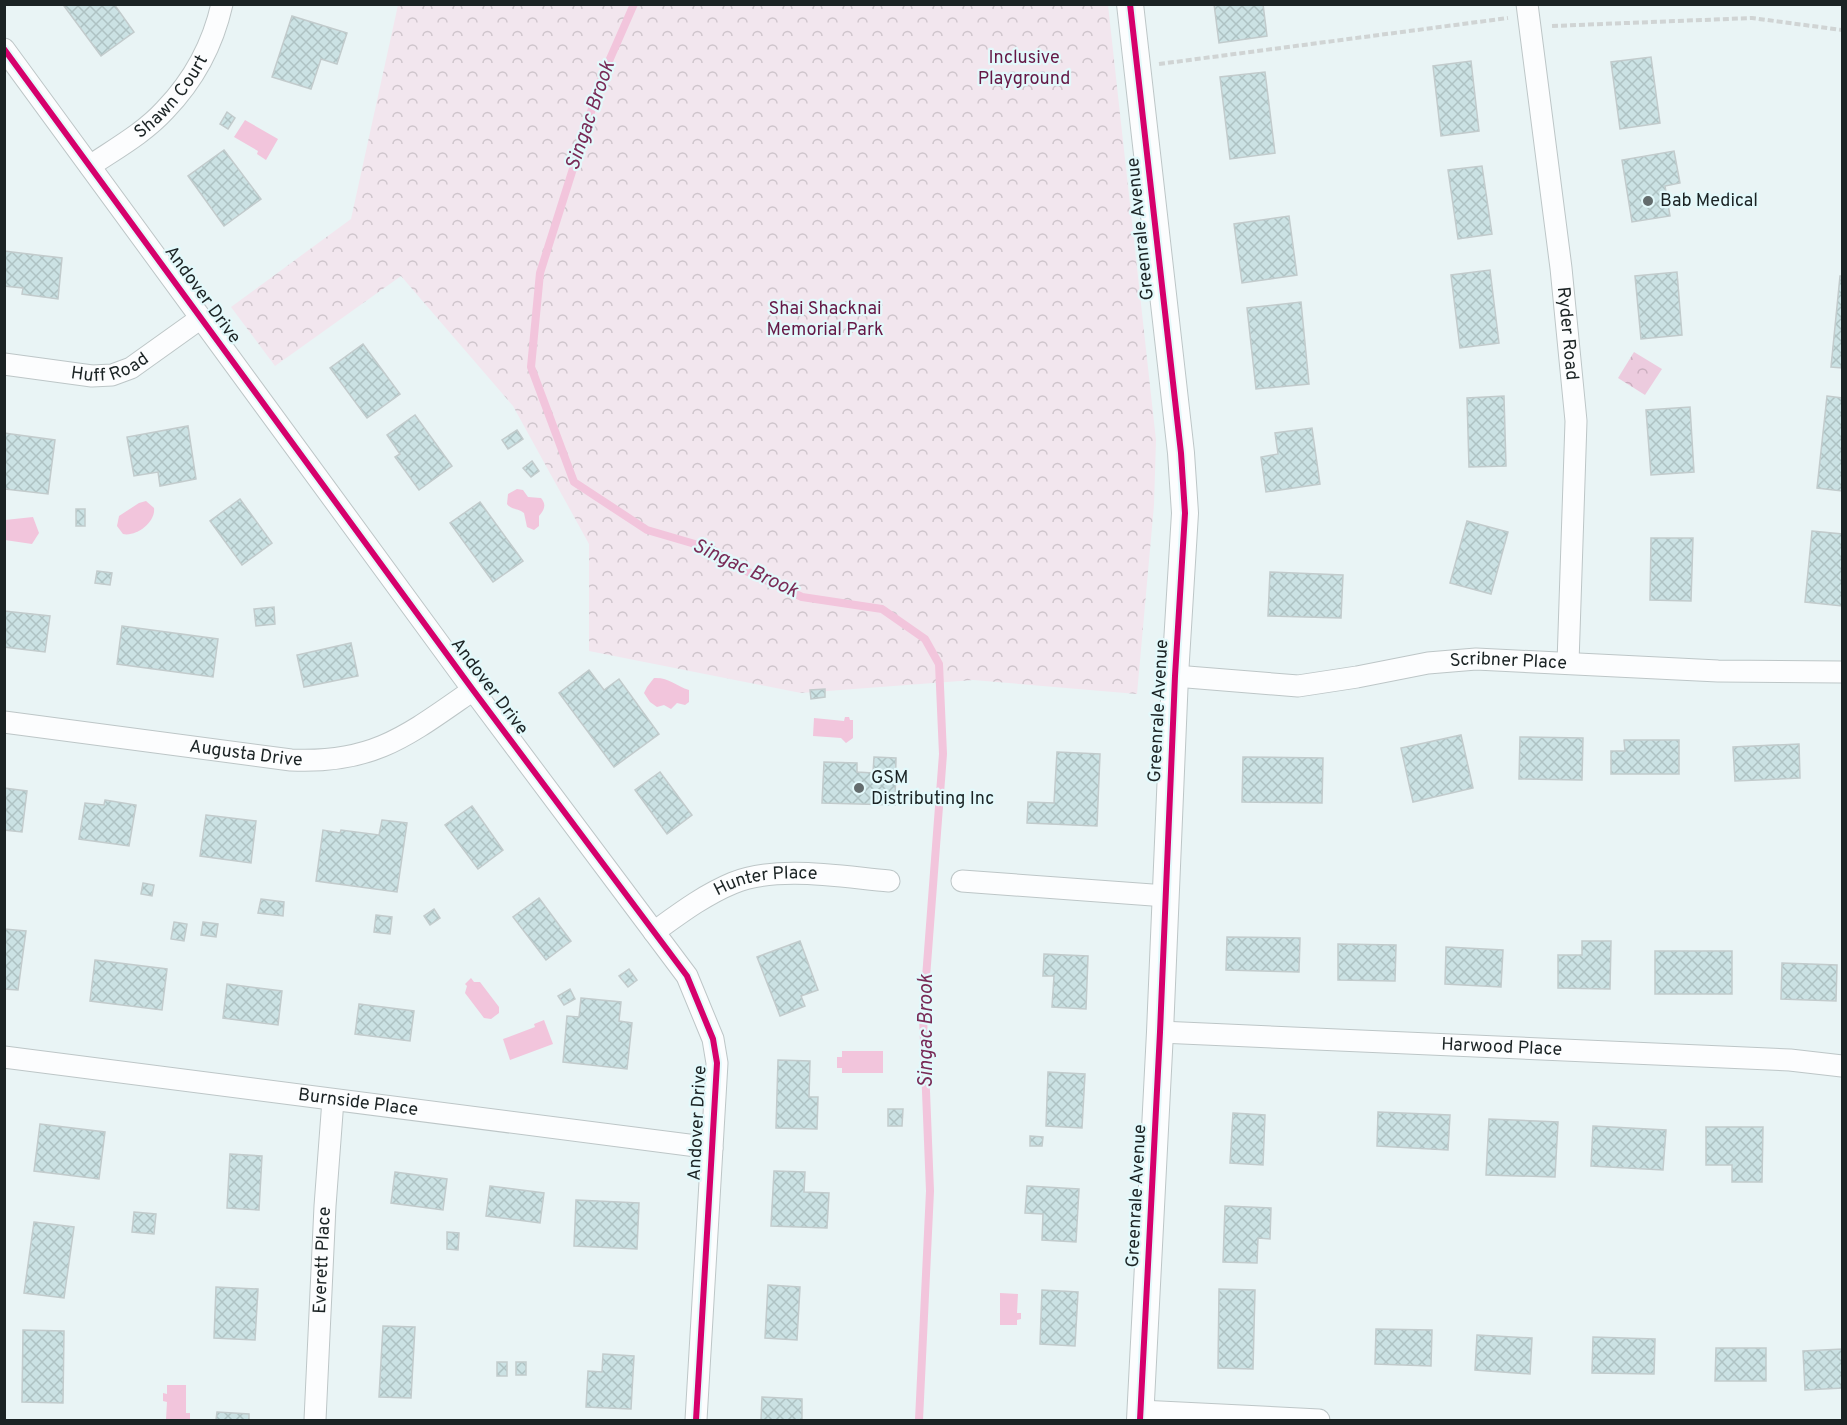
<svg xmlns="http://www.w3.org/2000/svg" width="1847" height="1425" font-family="Overpass,sans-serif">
<defs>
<pattern id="forest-crowns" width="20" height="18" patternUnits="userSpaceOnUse" patternTransform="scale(1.5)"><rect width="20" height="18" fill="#eccbde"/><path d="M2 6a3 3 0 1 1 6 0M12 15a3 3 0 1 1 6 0" fill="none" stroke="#caaebe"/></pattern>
<pattern id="park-crowns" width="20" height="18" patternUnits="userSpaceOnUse" patternTransform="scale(1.5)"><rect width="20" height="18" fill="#f2e6ee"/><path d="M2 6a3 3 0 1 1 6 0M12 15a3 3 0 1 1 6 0" fill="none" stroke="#cfc5cc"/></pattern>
<pattern id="building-cross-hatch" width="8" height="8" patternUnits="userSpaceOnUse" patternTransform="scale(1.5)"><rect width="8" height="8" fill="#cbe2e4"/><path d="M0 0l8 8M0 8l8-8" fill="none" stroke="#aec2c3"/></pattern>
</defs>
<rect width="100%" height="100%" fill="#e9f4f5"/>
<polygon fill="url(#forest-crowns)" points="1634,352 1662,369 1645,395 1618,378"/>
<polygon fill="url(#park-crowns)" points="398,5 1108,5 1156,440 1154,505 1137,694 973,680 801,693 589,651 589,544 513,406 401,276 275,366 231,307 351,219"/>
<g fill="#f2c5dc">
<polygon points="245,120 278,139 266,160 257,154 258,151 234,137"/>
<path d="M517,489L523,490L528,497L541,498C547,505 544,510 539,516V526L534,530L527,527L524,513C518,508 511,510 507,504L508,494Z"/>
<path d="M146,501L154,508C156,522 136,537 123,534L117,526L119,516L139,503Z"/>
<polygon points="33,517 39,533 32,544 5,540 5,520"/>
<path d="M654,678C668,677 676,686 689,690V702L685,705L677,703L671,709L664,705L657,707L650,702L644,693L647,687Z"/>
<polygon points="845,717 849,717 850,720 853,720 853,738 846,743 841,738 813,736 814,718 844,721"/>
<polygon points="471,978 474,982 480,982 499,1007 499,1013 491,1019 484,1018 465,993 467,986 465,984"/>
<polygon points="544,1020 553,1044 510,1060 503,1039 535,1027 534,1024"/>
<polygon points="842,1051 883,1051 883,1073 842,1073 842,1068 837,1068 837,1057 842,1057"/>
<polygon points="1000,1293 1018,1294 1017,1313 1021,1313 1021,1319 1017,1320 1017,1325 1000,1325"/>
<polygon points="167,1385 186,1385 186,1413 190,1413 190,1420 166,1420 167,1402 163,1401 163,1393 167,1394"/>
</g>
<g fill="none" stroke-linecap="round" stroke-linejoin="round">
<polyline stroke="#f2c5dc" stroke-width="8" points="634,4 602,77 540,273 531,367 574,482 647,530 712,549 744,570 802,597 882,609 925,639 939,664 943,754 923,1017 930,1191 919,1420"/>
</g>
<g fill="url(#building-cross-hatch)" stroke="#c2cbcc" stroke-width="1.5">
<polygon points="67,4 114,4 134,32 101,56 64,6"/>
<polygon points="1214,4 1263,4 1267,36 1219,43"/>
<polygon points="292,16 347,33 337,64 321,59 311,89 272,77"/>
<polygon points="1651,57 1660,123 1620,129 1611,62"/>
<polygon points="1471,61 1479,131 1441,136 1433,66"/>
<polygon points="1265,72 1275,153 1230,159 1220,77"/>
<polygon points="227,112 235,118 228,129 220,124"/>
<polygon points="224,150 261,199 224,226 188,176"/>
<polygon points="1674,151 1680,183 1665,186 1670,216 1632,222 1622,160"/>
<polygon points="1482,166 1492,234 1458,239 1448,170"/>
<polygon points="1289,216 1297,275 1242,283 1234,224"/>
<polygon points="4,251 62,258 58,299 22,294 23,288 4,286"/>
<polygon points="1490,270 1499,343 1460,348 1451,275"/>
<polygon points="1677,272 1682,335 1641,339 1635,276"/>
<polygon points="1840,276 1842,276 1842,368 1831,367"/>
<polygon points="1301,302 1309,384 1256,389 1247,308"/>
<polygon points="363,344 400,394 367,418 330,368"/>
<polygon points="1504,396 1506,466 1469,467 1467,398"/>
<polygon points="1827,396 1842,398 1842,491 1817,488"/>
<polygon points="1690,407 1694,472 1651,475 1646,410"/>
<polygon points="415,415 452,466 419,490 395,457 400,454 387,435"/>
<polygon points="188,426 196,479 160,486 158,472 134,476 127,437"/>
<polygon points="1312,428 1320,484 1266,492 1261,457 1278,454 1275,433"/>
<polygon points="517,430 523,439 508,449 502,440"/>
<polygon points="4,433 55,440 48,494 5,489 4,491"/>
<polygon points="532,461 539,471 531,477 523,468"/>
<polygon points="240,499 272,543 242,565 210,521"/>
<polygon points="480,502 523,561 493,582 450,523"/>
<rect x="76" y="509" width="9" height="17"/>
<polygon points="1467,521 1508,532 1491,594 1450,583"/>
<polygon points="1812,531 1842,534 1842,606 1805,602"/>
<polygon points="1651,538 1693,538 1691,601 1650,600"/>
<polygon points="97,571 112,573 110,585 95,583"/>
<polygon points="1270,572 1343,575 1341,618 1268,616"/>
<polygon points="274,607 275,624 256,626 254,609"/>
<polygon points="4,611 50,616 45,652 4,647"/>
<polygon points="122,626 218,639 213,677 117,664"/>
<polygon points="351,643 358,676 304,687 297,655"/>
<polygon points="589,670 604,690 619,679 659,734 614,767 559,693"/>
<polygon points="825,689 825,697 811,699 810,690"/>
<polygon points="1461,735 1473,788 1413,802 1401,748"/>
<polygon points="1520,737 1583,738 1582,780 1519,779"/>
<polygon points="1624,740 1679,740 1679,774 1611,774 1611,751 1625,751"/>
<polygon points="1799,744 1800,778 1735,781 1733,747"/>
<polygon points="1057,752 1100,754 1097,826 1027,823 1028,802 1054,803"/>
<polygon points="874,757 896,758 895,805 822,803 824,762 857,763 857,772 873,773"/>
<polygon points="1243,757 1323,758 1322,803 1242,802"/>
<polygon points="660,772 692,815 667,834 635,790"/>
<polygon points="4,788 27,791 22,832 4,830"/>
<polygon points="105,800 136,805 129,846 79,839 85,803 104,805"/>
<polygon points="472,806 503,850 478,869 445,825"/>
<polygon points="206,815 256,821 251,863 200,856"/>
<polygon points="382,820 407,823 397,892 316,881 323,830 340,833 341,830 379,835"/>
<polygon points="143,883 154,885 152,896 141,894"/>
<polygon points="539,898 571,941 546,960 513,917"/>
<polygon points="261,899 284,902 283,916 258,913"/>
<polygon points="434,909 440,918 430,925 424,916"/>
<polygon points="376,915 392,917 390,934 374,932"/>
<polygon points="174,922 187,924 184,941 171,939"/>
<polygon points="203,922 218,924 216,937 201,935"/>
<polygon points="4,929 26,931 18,990 4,989"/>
<polygon points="1227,937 1300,938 1299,972 1226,970"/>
<polygon points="800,941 818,990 801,996 805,1006 780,1016 757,957"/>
<polygon points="1582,941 1611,941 1610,989 1558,988 1558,955 1582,955"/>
<polygon points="1338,944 1396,945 1395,981 1338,980"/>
<polygon points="1446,947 1503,950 1501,987 1445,984"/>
<rect x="1655" y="951" width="77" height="43"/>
<polygon points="1044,954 1088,956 1086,1009 1052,1007 1054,976 1043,976"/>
<polygon points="95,960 167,969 162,1010 90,1001"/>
<polygon points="1782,963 1837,965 1836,1001 1781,999"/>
<polygon points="629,969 637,980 628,987 619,976"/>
<polygon points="227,984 282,991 278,1025 223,1018"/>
<polygon points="570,989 575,999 564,1005 558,996"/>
<polygon points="581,998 621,1002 619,1021 632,1023 627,1069 563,1062 567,1016 579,1017"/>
<polygon points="359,1004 414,1011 410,1041 355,1034"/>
<polygon points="778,1060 810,1061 809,1097 818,1097 817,1129 776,1128"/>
<polygon points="1048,1072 1085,1074 1082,1128 1046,1126"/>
<polygon points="888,1109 903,1109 902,1126 888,1126"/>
<polygon points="1378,1112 1450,1115 1448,1150 1377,1146"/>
<polygon points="1233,1113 1265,1115 1263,1165 1230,1163"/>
<polygon points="1489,1119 1558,1122 1555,1177 1486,1175"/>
<polygon points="40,1124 105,1132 99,1179 34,1171"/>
<polygon points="1593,1126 1666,1130 1663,1170 1591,1166"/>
<polygon points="1706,1127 1763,1127 1762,1182 1732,1182 1732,1165 1706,1165"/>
<polygon points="1030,1136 1043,1137 1042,1146 1030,1146"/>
<polygon points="230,1154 262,1156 259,1210 227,1208"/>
<polygon points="774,1171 805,1172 804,1192 829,1193 827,1228 771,1226"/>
<polygon points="395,1172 447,1179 443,1210 391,1203"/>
<polygon points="490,1186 544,1193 540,1223 486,1216"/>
<polygon points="1027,1186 1079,1189 1076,1242 1042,1240 1043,1214 1025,1213"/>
<polygon points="576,1200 639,1203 637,1249 574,1246"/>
<polygon points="1225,1206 1271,1208 1270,1239 1258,1238 1257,1263 1223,1262"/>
<polygon points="134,1212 156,1214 154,1234 132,1232"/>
<polygon points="34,1222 74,1227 64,1298 24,1293"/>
<polygon points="447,1232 459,1233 458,1250 447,1249"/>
<polygon points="768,1285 800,1287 797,1340 765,1338"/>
<polygon points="216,1287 258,1289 255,1340 214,1338"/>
<polygon points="1219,1289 1255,1290 1253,1369 1218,1368"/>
<polygon points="1042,1290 1078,1292 1075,1346 1040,1344"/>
<polygon points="383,1326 415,1327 411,1398 379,1397"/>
<polygon points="1376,1329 1432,1330 1431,1366 1375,1364"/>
<polygon points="23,1330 64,1331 63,1403 22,1402"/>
<polygon points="1477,1335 1532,1338 1530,1374 1475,1370"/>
<polygon points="1593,1337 1655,1339 1654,1374 1592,1373"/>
<polygon points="1716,1348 1766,1348 1766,1381 1715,1381"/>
<polygon points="1842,1349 1842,1388 1805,1390 1803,1351"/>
<polygon points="603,1354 634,1356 631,1409 586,1407 588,1371 602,1372"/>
<rect x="497" y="1362" width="10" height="14"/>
<rect x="516" y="1362" width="10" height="13"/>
<polygon points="762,1397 802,1399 802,1420 761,1420"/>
<polygon points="217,1412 249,1414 249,1420 216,1420"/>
</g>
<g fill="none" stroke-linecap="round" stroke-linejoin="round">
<defs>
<g id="minor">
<path id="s1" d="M1527,4L1561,268L1576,421L1568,663"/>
<polyline points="4,49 473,690 687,976 713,1039 717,1063 696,1420"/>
<path id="s2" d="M90,166C115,149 144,133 165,110C193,81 213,44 222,4"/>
<path id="s3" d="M4,364L92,376L112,375L131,368L201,318"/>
<path id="s4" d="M1175,676L1298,686L1357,677L1428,663L1476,659L1718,671L1842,672"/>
<path id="s5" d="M4,722L291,760C374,764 408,735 473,690"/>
<polyline points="962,881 1166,896"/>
<path id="s6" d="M654,932C679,914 704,895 733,883C777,865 842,877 889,881"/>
<path id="s7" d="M1160,1032L1790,1060L1842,1066"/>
<path id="s8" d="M4,1057L712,1148"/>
<polyline points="1140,1411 1319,1420"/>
<path id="s9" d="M315,1420L325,1206L333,1100"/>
</g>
<polyline id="tertiary" points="1130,4 1181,453 1185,513 1175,676 1160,1032 1140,1420"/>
</defs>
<use href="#minor" stroke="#bdc6c7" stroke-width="23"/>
<use href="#tertiary" stroke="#bdc6c7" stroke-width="28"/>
<g stroke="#d0d4d4" stroke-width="4" stroke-dasharray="6 3" stroke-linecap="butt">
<polyline points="1552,26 1752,18 1842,30"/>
<polyline points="1159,64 1508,18"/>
</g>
<use href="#minor" stroke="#fcfdfe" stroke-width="21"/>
<use href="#tertiary" stroke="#fcfdfe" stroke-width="26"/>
<defs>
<g id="cycleway">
<polyline points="1130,4 1181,453 1185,513 1175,676 1160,1032 1140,1420"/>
<polyline points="4,49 473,690 687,976 713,1039 717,1063 696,1420"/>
</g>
</defs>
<use href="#cycleway" stroke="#e3f9fb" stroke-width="10"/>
<use href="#cycleway" stroke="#d6006c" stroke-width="6"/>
</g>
<g fill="#636c6d" stroke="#e3f9fb" stroke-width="2">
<circle cx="1648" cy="201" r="6"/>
<circle cx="859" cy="788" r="6"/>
</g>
<g text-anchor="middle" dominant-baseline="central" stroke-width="4.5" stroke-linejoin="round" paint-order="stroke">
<g font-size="18" fill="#651846" stroke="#e3f9fb">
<text x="1024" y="58">Inclusive<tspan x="1024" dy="21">Playground</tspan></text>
<text x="825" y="309">Shai Shacknai<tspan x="825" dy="21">Memorial Park</tspan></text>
</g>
<g font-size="18" fill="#1b2324" stroke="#e3f9fb">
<text stroke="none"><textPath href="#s2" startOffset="108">Shawn Court</textPath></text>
<text transform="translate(1141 229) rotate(-96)">Greenrale Avenue</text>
<text transform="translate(202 295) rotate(54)">Andover Drive</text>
<text stroke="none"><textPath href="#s1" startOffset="332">Ryder Road</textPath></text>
<text stroke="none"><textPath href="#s3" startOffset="108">Huff Road</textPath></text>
<text stroke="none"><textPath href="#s4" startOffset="336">Scribner Place</textPath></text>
<text transform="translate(489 687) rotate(53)">Andover Drive</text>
<text transform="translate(1159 711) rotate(-87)">Greenrale Avenue</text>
<text stroke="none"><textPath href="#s5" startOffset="244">Augusta Drive</textPath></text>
<text stroke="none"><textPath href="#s6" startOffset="126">Hunter Place</textPath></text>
<text stroke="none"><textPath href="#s7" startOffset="342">Harwood Place</textPath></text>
<text stroke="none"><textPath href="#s8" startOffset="357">Burnside Place</textPath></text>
<text transform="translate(698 1123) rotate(-87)">Andover Drive</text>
<text transform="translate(1137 1196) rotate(-87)">Greenrale Avenue</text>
<text stroke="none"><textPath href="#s9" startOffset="160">Everett Place</textPath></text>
</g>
<g font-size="18" fill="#1b2324" stroke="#e3f9fb" text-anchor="start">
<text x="1660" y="201">Bab Medical</text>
<text x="871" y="778">GSM<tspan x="871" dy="21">Distributing Inc</tspan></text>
</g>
<g font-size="20" font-style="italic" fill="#792b57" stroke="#e3f9fb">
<text transform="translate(591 116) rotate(-71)">Singac Brook</text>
<text transform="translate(745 569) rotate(25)">Singac Brook</text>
<text transform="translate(927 1031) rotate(-90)">Singac Brook</text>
</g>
</g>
<rect width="1847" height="1425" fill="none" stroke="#1b2324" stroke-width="12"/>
</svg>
